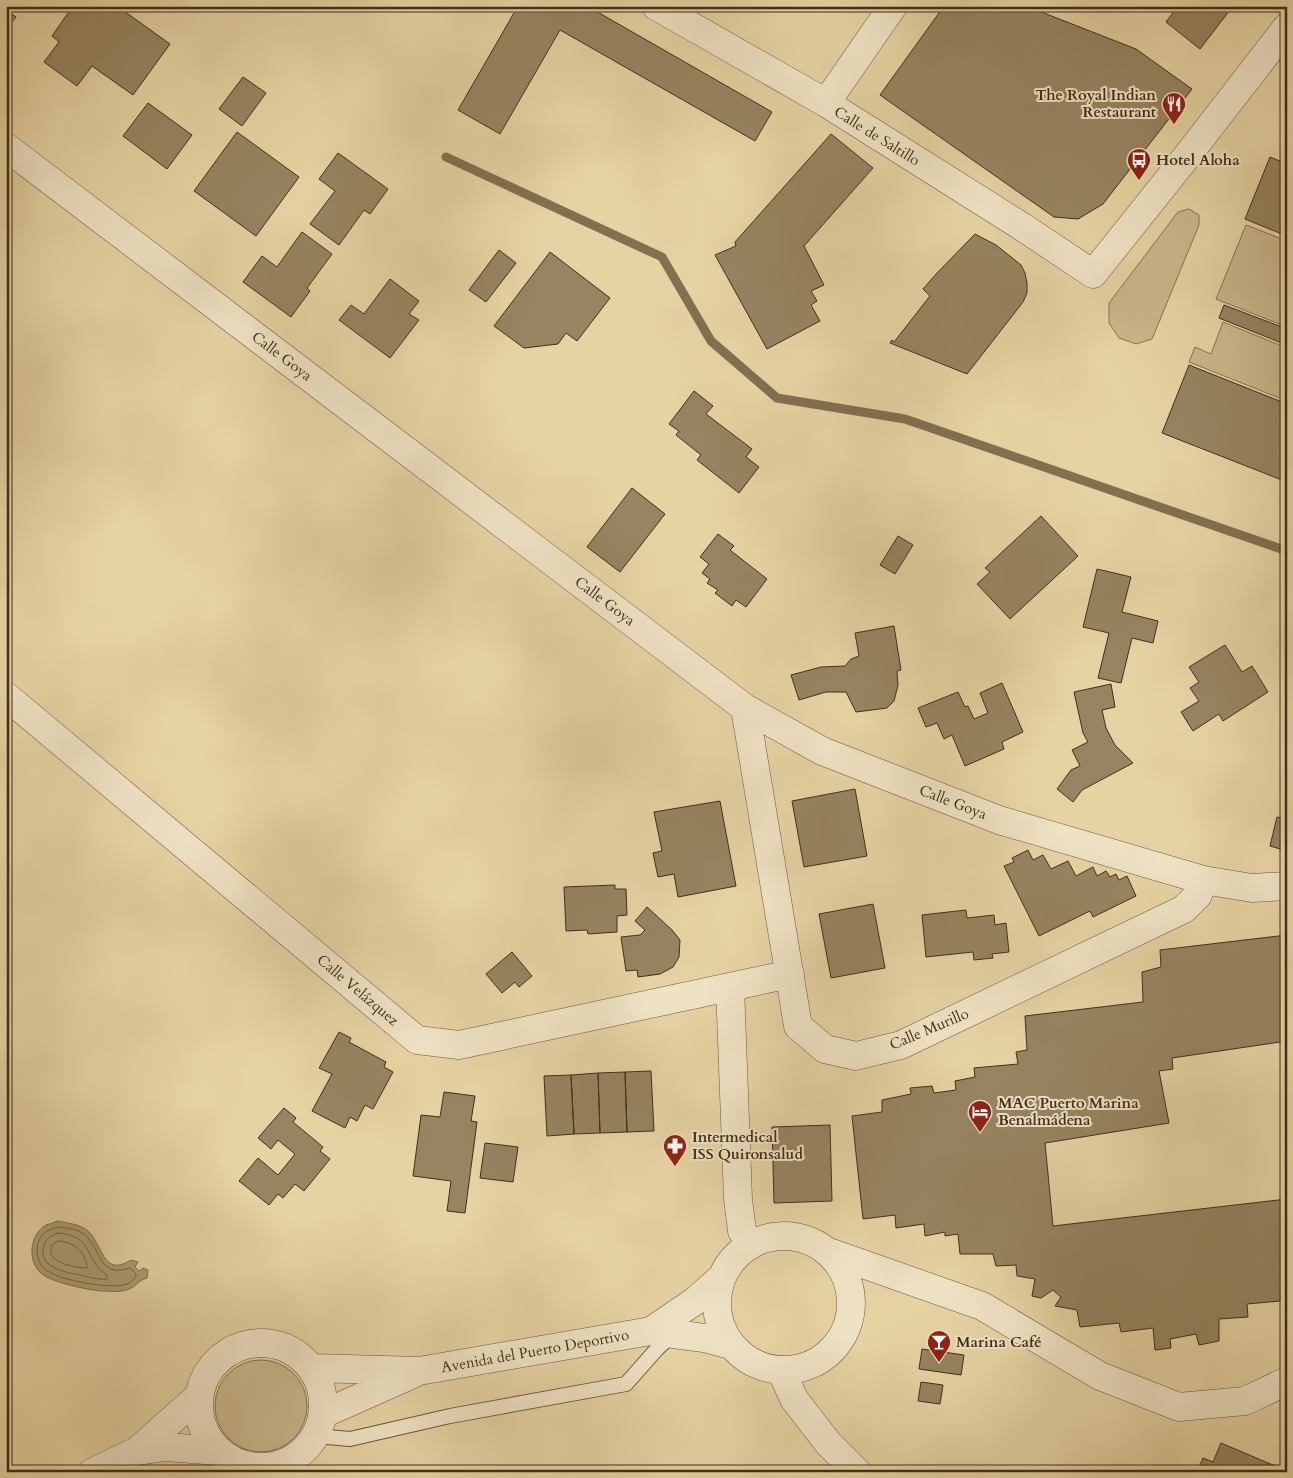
<svg xmlns="http://www.w3.org/2000/svg" width="1293" height="1478" font-family="Cardo,serif">
<rect width="100%" height="100%" fill="#e6d3a4"/>
<filter id="stains"><feTurbulence type="fractalNoise" baseFrequency=".004" numOctaves="4"/><feColorMatrix values="0 0 0 0 .2 0 0 0 0 .09 0 0 0 0 .02 0 0 0 .5 -.17"/></filter>
<radialGradient id="worn" r=".72"><stop offset=".6" stop-color="#630" stop-opacity="0"/><stop offset="1" stop-color="#630" stop-opacity=".3"/></radialGradient>
<path fill="#cab78c" stroke="#867352" d="M1189 209 1199 215V225L1152 339 1136 344 1119 338 1109 323V303L1178 212Z
M1246 225 1287 241V327L1216 299Z
M1223 322 1287 348V401L1189 362 1195 347 1211 354Z
M215 1406a46 46 0 1 1 92 0a46 46 0 1 1-92 0Z"/>
<path fill="#ae9b74" stroke="#82704f" d="M57 1221C67 1223 79 1224 87 1230 104 1245 102 1278 131 1260L138 1262 135 1267 139 1271 143 1268 148 1270 147 1278C137 1281 138 1285 131 1288 123 1293 110 1291 101 1291 87 1290 52 1282 42 1274 27 1262 29 1235 46 1225 49 1224 54 1223 57 1221Z"/>
<g fill="none" stroke-linecap="round" stroke-linejoin="round">
<path stroke="#786546" stroke-width="1" d="M58 1227C67 1228 78 1229 85 1235 103 1251 97 1278 130 1268L136 1274V1277C133 1280 130 1283 127 1284 111 1290 55 1280 44 1268 37 1261 36 1252 38 1243 41 1233 49 1229 58 1227Z
M58 1233C95 1236 83 1259 107 1275V1279C98 1280 89 1277 80 1275 65 1272 37 1268 44 1245 46 1238 52 1235 58 1233Z
M59 1241C74 1242 86 1252 87 1268 77 1268 48 1263 51 1249 52 1244 55 1242 59 1241Z"/>
<path stroke="#82704f" stroke-width="9" d="M446 157 662 257 711 341 777 398 905 419 1287 551"/>
</g>
<path fill="#978461" stroke="#412f18" d="M73 6H117L170 44 133 95 92 66 77 86 44 62 59 42 52 36Z
M518 6H587L772 112 755 141 560 30 500 134 458 110Z
M944 6H1026L1136 49 1192 89 1103 204 1078 219 1054 217 880 95Z
M1178 6H1233L1200 49 1166 22Z
M6 10 16 17 6 29Z
M243 77 266 93 242 126 219 109Z
M148 103 192 135 167 169 123 136Z
M237 132 299 177 256 236 194 191Z
M831 134 873 168 804 246 824 285 811 291 817 301 811 305 820 321 767 349 715 255 736 246 735 242Z
M338 153 388 189 370 214 364 210 339 245 310 224 335 191 319 179Z
M1270 157 1287 164V236L1245 219Z
M302 232 332 254 307 288 310 291 291 317 243 282 262 256 277 267Z
M975 234 996 245 1021 265 1025 273 1027 283V293L1023 302 967 374 890 343 892 340 894 342 930 296 923 289 937 273Z
M499 250 516 263 486 302 469 290Z
M550 252 610 298 577 341 566 333 558 344 524 348 494 326Z
M390 279 419 301 409 314 419 320 390 358 339 320 351 305 364 314Z
M1224 305 1287 329V345L1219 318Z
M1189 365 1287 404V482L1162 433Z
M694 391 713 406 706 414 752 449 746 457 759 467 739 493 697 460 701 455 676 435 679 431 669 424Z
M632 488 665 514 620 572 587 547Z
M1041 516 1078 556 1010 619 977 584 990 572 985 568Z
M718 534 734 546 730 550 767 579 746 607 736 600 732 606 715 593 718 590 707 583 710 579 702 573 709 564 700 557Z
M898 536 913 545 895 574 880 565Z
M1097 569 1131 577 1122 612 1158 621 1153 643 1132 638 1121 683 1098 678 1109 633 1083 627Z
M894 626 901 670 897 671 898 685 894 701 887 708 856 712 846 692H826L799 700 791 675 821 667 845 666 851 659 859 656 855 633Z
M1225 645 1242 672 1252 666 1268 692 1223 721 1219 714 1193 731 1181 712 1199 701 1190 688 1199 682 1189 667Z
M1002 683 1023 732 1002 742 1004 749 965 766 952 735 944 739 937 723 926 727 918 708 958 692 965 707 968 706 974 719 988 713 980 693Z
M1111 684 1115 707 1102 710 1106 728 1115 745 1133 763 1082 790 1073 802 1057 789 1071 770 1080 766 1072 750 1088 742 1083 733 1074 692Z
M855 789 867 856 804 867 792 801Z
M1287 800V851L1270 846 1277 817 1282 818Z
M720 801 736 886 678 897 674 874 658 877 653 853 662 851 654 812Z
M1028 850 1033 860 1043 855 1051 869 1068 861 1076 876 1093 867 1097 876 1106 871 1110 877 1116 874 1119 880 1127 876 1136 896 1093 917 1090 911 1039 936 1004 866 1014 862 1012 858Z
M615 885V889H626L627 915 617 916V932L588 934 587 930 566 931 564 887Z
M873 904 885 968 831 978 819 914Z
M647 907 672 930 680 940 679 957 673 967 660 974 638 977 637 970 626 971 621 937 640 935 645 930 635 921Z
M966 910 967 918 994 915 995 925 1006 923 1009 952 992 954 993 958 974 960 973 952 926 957 922 915Z
M1287 935V1041L1172 1058 1173 1069 1159 1071 1169 1123 1045 1143 1053 1226 1287 1199V1293H1282L1280 1301 1247 1304 1248 1317 1219 1319V1341L1199 1345 1196 1334 1170 1339 1171 1348 1155 1350 1153 1328 1121 1332 1119 1323 1080 1327 1077 1310 1055 1306 1061 1297 1053 1290 1041 1298 1032 1296 1035 1279 1017 1276 1016 1265 996 1266 993 1254H960L958 1234 945 1236V1232L925 1236 924 1224 896 1228 895 1215 863 1219 852 1116 882 1112V1100L911 1094 910 1088 932 1086 934 1093 956 1090 955 1081 975 1077 974 1068 1018 1064 1016 1052 1027 1050 1025 1016 1143 1002 1142 972 1161 967 1160 950Z
M512 952 532 976 519 987 515 982 502 993 486 974Z
M339 1032 351 1038 349 1042 386 1062 384 1067 393 1072 373 1109 365 1105 357 1121 350 1117 345 1128 312 1111 332 1074 319 1068Z
M651 1071 654 1131 627 1132 625 1072Z
M625 1072 627 1132 600 1133 598 1073Z
M598 1073 600 1133 574 1134 571 1075Z
M571 1075 574 1134 547 1136 544 1076Z
M444 1092 475 1096 471 1121 477 1122 465 1213 447 1211 451 1181 413 1176 421 1115 440 1117Z
M284 1108 296 1118 293 1122 323 1147 320 1151 330 1159 304 1191 295 1184 283 1198 278 1194 269 1205 239 1181 258 1158 278 1175 295 1154 278 1140 271 1149 258 1138Z
M830 1125 832 1201 774 1203 772 1127Z
M485 1143 518 1147 513 1182 480 1178Z
M922 1349 964 1355 961 1375 919 1369Z
M921 1382 943 1385 940 1404 918 1401Z
M1221 1443 1287 1471V1472H1197L1203 1458 1213 1462Z"/>
<g fill="none" stroke-linecap="round" stroke-linejoin="round">
<g stroke="#6a583b" stroke-width="16">
<path id="service" d="M316 1436 350 1439 450 1416 626 1384 656 1350 672 1335
M234 1472 256 1467"/>
</g>
<g stroke="#6a583b" stroke-width="29">
<path id="minor" d="M656 6 826 103 1021 226 1093 274 1184 160 1287 27
M826 103 893 6
M6 147 745 708 822 751 999 820 1203 880 1252 888 1287 886
M6 696 417 1040 459 1045 790 974
M745 708 798 1026 825 1049 856 1056 901 1045 1184 909 1198 895 1203 880
M730 987 738 1199 742 1231 751 1245
M717 1303a67 67 0 1 1 134 0a67 67 0 1 1-134 0Z
M826 1251 982 1306 1100 1376 1179 1407 1245 1401 1287 1381
M651 1331 695 1301 721 1278
M199 1405a62 62 0 1 1 124 0a62 62 0 1 1-124 0Z
M312 1368 419 1371 651 1331 704 1338 731 1345
M781 1370 794 1399 828 1443 857 1472
M323 1414 413 1374
M137 1451 166 1447 219 1451
M93 1472 137 1451 200 1395"/>
</g>
<use href="#service" stroke="#efe2c4" stroke-width="14"/>
<use href="#minor" stroke="#efe2c4" stroke-width="28"/>
</g>
<defs>
<g id="restaurant-pin" transform="scale(1.25)"><path d="M0 17L-7.5 6A9.5 9.5 0 1 1 7.5 6Z" fill="#8f2418" stroke="#efe2c4"/><path d="M-5-6h1v4h1v-4h1v4h1v-4h1v5L-1.5 .5V6h-2V.5L-5-1ZM5-6V6H3V1.5H1.5Q1.5-4 5-6Z" fill="#fff"/></g>
<g id="bus-pin" transform="scale(1.25)"><path d="M0 17L-7.5 6A9.5 9.5 0 1 1 7.5 6Z" fill="#8f2418" stroke="#efe2c4"/><path d="M-5-6H5V4H4V6H2V4H-2V6H-4V4H-5ZM-3.5-4V0h7V-4ZM-3.5 1.2v1.5H-2V1.2ZM2 1.2v1.5H3.5V1.2Z" fill="#fff"/></g>
<g id="hotel-pin" transform="scale(1.25)"><path d="M0 17L-7.5 6A9.5 9.5 0 1 1 7.5 6Z" fill="#8f2418" stroke="#efe2c4"/><path d="M-6-4.5h1.5V1H6V5H4.5V3h-9V5H-6ZM-4 0a1.8 1.8 0 1 1 3.6 0ZM.5 0V-2.5h3Q6-2.5 6 0Z" fill="#fff"/></g>
<g id="pharmacy-pin" transform="scale(1.25)"><path d="M0 17L-7.5 6A9.5 9.5 0 1 1 7.5 6Z" fill="#8f2418" stroke="#efe2c4"/><path d="M-2-6h4v4h4v4h-4v4h-4v-4h-4v-4h4Z" fill="#fff"/></g>
<g id="bar-pin" transform="scale(1.25)"><path d="M0 17L-7.5 6A9.5 9.5 0 1 1 7.5 6Z" fill="#8f2418" stroke="#efe2c4"/><path d="M-6-5H6L.8 .8V4.5H3.5V6h-7V4.5H-.8V.8Z" fill="#fff"/></g>
</defs>
<g fill-rule="evenodd">
<use href="#restaurant-pin" x="1174" y="104"/>
<use href="#bus-pin" x="1139" y="160"/>
<use href="#hotel-pin" x="980" y="1112"/>
<use href="#pharmacy-pin" x="675" y="1146"/>
<use href="#bar-pin" x="939" y="1342"/>
</g>
<g text-anchor="middle" dominant-baseline="central" stroke-width="4" stroke-linejoin="round" paint-order="stroke">
<g font-size="15" font-weight="bold" fill="#412f18" stroke="#efe2c4" text-anchor="start">
<text x="1156" y="95" text-anchor="end">The Royal Indian<tspan x="1156" dy="17">Restaurant</tspan></text>
<text x="1156" y="160">Hotel Aloha</text>
<text x="998" y="1103">MAC Puerto Marina<tspan x="998" dy="17">Benalmádena</tspan></text>
<text x="692" y="1137">Intermedical<tspan x="692" dy="17">ISS Quironsalud</tspan></text>
<text x="956" y="1342">Marina Café</text>
</g>
<g font-size="15" fill="#412f18" stroke="#efe2c4">
<text transform="translate(877 136) rotate(32)">Calle de Saltillo</text>
<text transform="translate(282 356) rotate(37)">Calle Goya</text>
<text transform="translate(605 601) rotate(37)">Calle Goya</text>
<text transform="translate(953 802) rotate(21)">Calle Goya</text>
<text transform="translate(358 990) rotate(40)">Calle Velázquez</text>
<text transform="translate(929 1029) rotate(-23)">Calle Murillo</text>
<text transform="translate(535 1351) rotate(-10)">Avenida del Puerto Deportivo</text>
</g>
</g>
<rect width="1293" height="1478" fill="none" stroke="#e6d3a4" stroke-width="25"/>
<rect x="8" y="8" width="1278" height="1463" fill="none" stroke="#412f18" stroke-width="2.5"/>
<rect x="12" y="12" width="1268" height="1453" fill="none" stroke="#412f18"/>
<rect width="100%" height="100%" filter="url(#stains)"/>
<rect width="100%" height="100%" fill="url(#worn)"/>
</svg>
